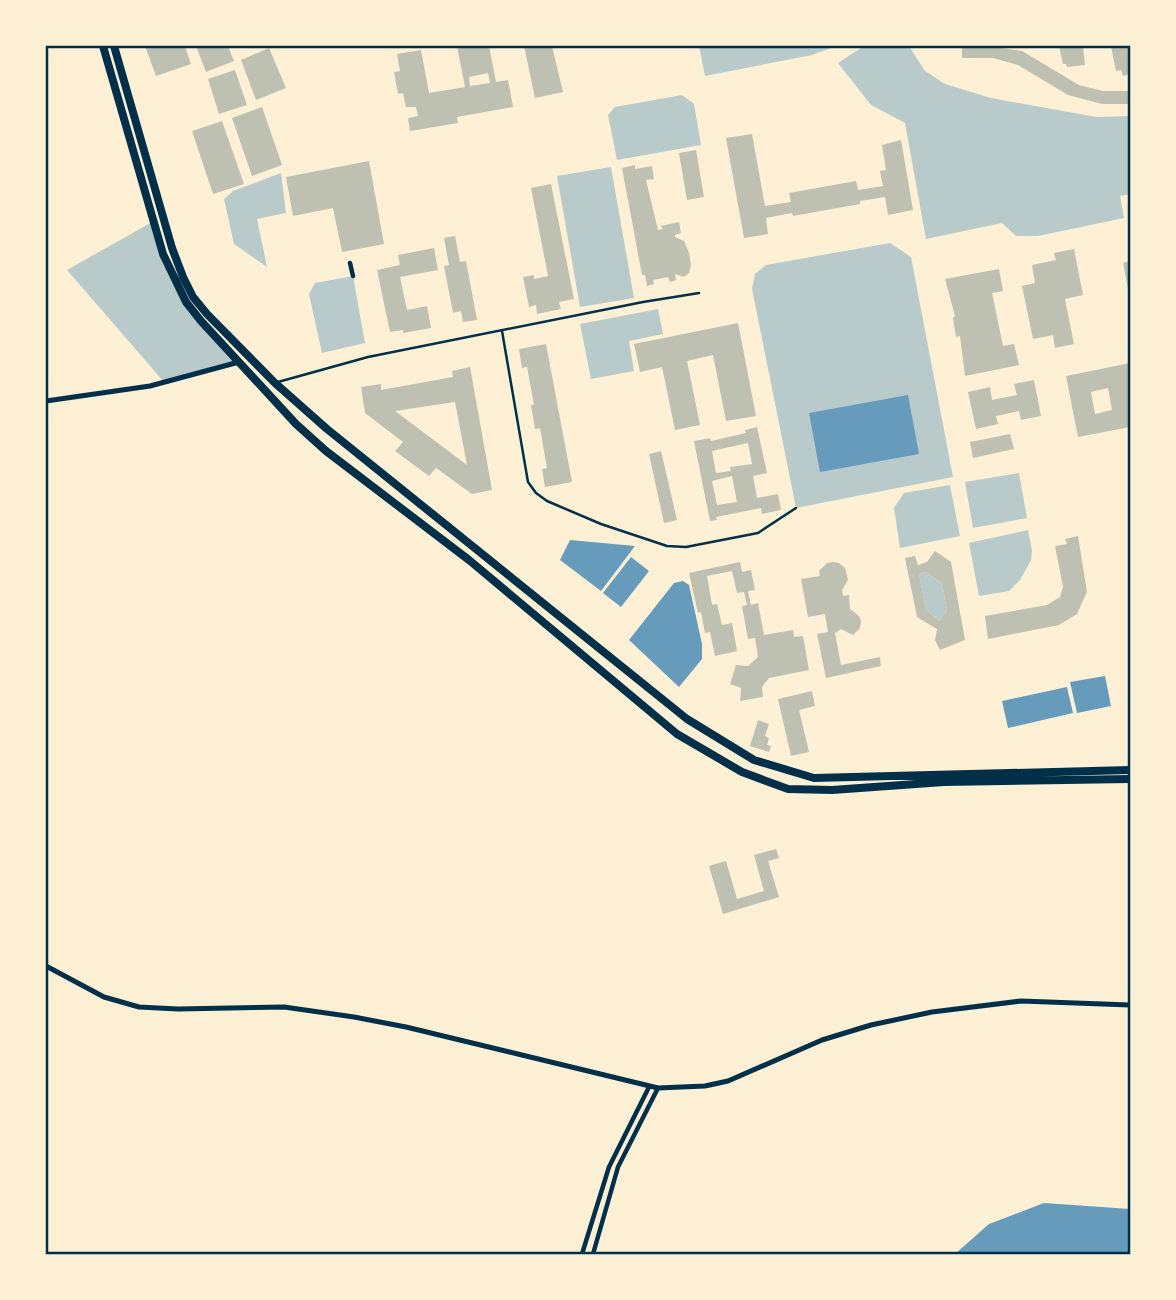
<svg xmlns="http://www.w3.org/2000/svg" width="1176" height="1300" font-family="'Asap Condensed',sans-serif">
<rect width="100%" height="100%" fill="#fdf0d5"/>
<path fill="#b9caca" d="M699 46H836L812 55 705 76Z
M864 46H909L925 71 945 84 991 98 1096 117 1130 116V194L1120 196 1124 218 1038 236H1016L1002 223 926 239 905 123 871 105 838 63Z
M682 95 694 104 701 145 617 160 608 115 615 107Z
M611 167 634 298 580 307 557 176Z
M281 173 286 213 257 219 267 267 234 244 224 199 233 191Z
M154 221 186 302 239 362 164 382 67 270Z
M890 243 911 257 953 477 796 508 752 289 755 274 766 265Z
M353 276 365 343 322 353 309 294 315 283Z
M658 309 663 334 629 341 634 371 591 379 580 324Z
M1019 473 1027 518 973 528 965 482Z
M950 485 960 536 900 548 894 508 904 493Z
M1028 530 1032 551 1031 560 1020 580 1009 591 979 596 969 543Z
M926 572 942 583 947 611 939 621 926 610 919 574Z"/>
<path fill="#669bbc" d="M908 395 919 454 820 472 809 413Z
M570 540 635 546 601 591 560 560Z
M631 557 649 571 621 607 603 593Z
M683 581 689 585 702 644V659L679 687 629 640 674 583Z
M1105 676 1111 706 1077 713 1070 682Z
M1067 687 1073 713 1008 728 1002 701Z
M1044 1203 1130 1209V1254H955L989 1224Z"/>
<path fill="#bec0b2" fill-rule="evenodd" d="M145 46H185L191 64 156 76Z
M196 46H228L234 61 206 72Z
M457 46H489L496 82 508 80 513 107 457 117 458 123 410 131 408 118 418 116 416 107H406L403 93 398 94 394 72 400 71 397 54 421 50 429 93 465 87ZM488 73 490 83 470 86 469 77Z
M524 46H552L563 92 535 98Z
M962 46H1002V48L1022 51 1079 85 1103 91H1130V104H1102L1068 95 1018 65 993 58H962Z
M1059 46H1083L1085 65 1067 67 1066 64H1063Z
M1111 46H1130V74L1123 76 1121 70 1116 71Z
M269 48 286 88 256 100 241 60Z
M235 70 247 105 219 114 208 79Z
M262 107 282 165 252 176 232 118Z
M222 121 244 184 213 194 192 131Z
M752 134 765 206 791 202 789 193 856 181 858 190 883 186 880 171 886 170 882 145 901 140 913 210 888 215 885 197 860 201V204L793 216 792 213 766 218 768 234 744 238 726 138Z
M696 150 704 197 687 200 679 153Z
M369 161 384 244 342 252 333 208 293 216 286 177Z
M635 165V169L652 166 654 179 646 180 658 230 663 229 661 226 679 222 681 233 675 235V237L684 241 689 253 691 265 689 273 684 277 675 274 676 280 670 282 668 277 653 280 654 284 647 286 645 275H642L622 168Z
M551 184 574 299 559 302 561 309 537 314 536 305 529 307 523 277 534 275V279L548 276 531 188Z
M455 236 460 262 466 261 477 320 463 322 461 311 453 313 444 266 449 265 444 238Z
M434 248 438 270 400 277 407 310 427 306 431 328 403 333V330L390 332 377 270 400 265 398 255Z
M1074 249 1083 295 1065 299 1074 344 1055 348 1053 335 1033 339 1022 286 1035 283 1032 265 1056 260 1054 253Z
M1130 261V294H1129L1123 263Z
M999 269 1003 291 992 293 1003 346 1014 344 1019 365 965 376 960 336 956 337 953 318 955 316 945 279Z
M738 323 756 416 726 421 713 355 687 361 700 425 675 430 662 367 640 372 634 344Z
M546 344 572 482 545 487 542 469 547 468 540 428 535 429 531 405H534L527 367 522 368 519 349Z
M1130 363V427L1078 437 1066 376ZM1108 388 1112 410 1095 414 1091 392Z
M470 367 492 490 472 494 436 468 429 476 395 451 403 442 365 413 361 387 381 384V390L453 377 452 371ZM455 402 467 465 395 411Z
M1034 380 1041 416 1021 420 1019 411 996 416 998 424 976 429 968 392 990 387 992 400 1017 395 1014 384Z
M757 427 767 473 753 476 757 498 778 494 781 510 762 514 761 508 716 517 717 520 710 521 694 441 710 438 711 441 746 433 745 430ZM748 443 752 464 730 467 731 471 716 473 712 451ZM732 476 737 502 717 505 712 481Z
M1010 434 1014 449 973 458 970 442Z
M661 451 677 520 664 523 649 454Z
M1078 536 1087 592 1077 614 1059 625 988 639 985 616 1047 605 1060 597 1063 587 1055 546 1067 544 1065 539Z
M935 551 951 562 965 640 940 650 935 640 937 629 917 617 905 558 915 556 918 565 927 562ZM926 572 942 583 947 611 939 621 926 610 919 574Z
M740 562 742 572 751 570 755 590 748 591 751 605 758 603 764 635 793 630 794 637 803 636 809 670 769 678 762 687 763 697 740 701 741 688 730 684 736 665 748 666 758 657 755 638 748 639 742 606 747 605 744 592 737 593 732 571 707 576 712 605 717 604 722 625 732 623 737 651 715 656 710 632 705 633 701 612 698 613 689 573Z
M833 562 839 563 845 568 848 580 842 590 843 596 849 595 850 609 859 616 861 621 860 628 853 635 841 629 835 633 841 665 880 657 881 666 826 678 817 634 828 632 825 614 808 617 801 579 820 576 819 571 827 563Z
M812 691 815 706 799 710 809 752 791 756 778 699Z
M758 720 769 724 765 736 769 738 767 745 771 746 769 752 750 746Z
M776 849 779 858 768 861 779 897 723 914 709 866 726 861 737 899 764 891 754 855Z"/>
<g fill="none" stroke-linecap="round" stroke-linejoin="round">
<path stroke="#003049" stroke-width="2.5" d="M502 331 528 482 536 493 547 501 601 524 667 546 686 547 758 533 796 508
M278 382 368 357 643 302 699 293"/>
<path stroke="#003049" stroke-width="4.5" d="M350 263 353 276
M582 1254 609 1167 649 1087
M593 1254 618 1167 658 1088"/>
<path stroke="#003049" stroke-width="5" d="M46 401 150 386 239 362
M46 966 104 997 139 1007 178 1009 284 1007 354 1017 406 1027 658 1088 705 1086 728 1081 822 1040 871 1025 932 1012 1021 1001 1130 1005"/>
<path stroke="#003049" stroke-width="8" d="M103 46 163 254 186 302 201 321 296 424 326 451 469 560 677 734 742 772 788 789 832 790 944 782 1130 779
M114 46 172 248 183 277 193 297 207 314 275 383 327 429 687 719 754 760 814 778 1130 770"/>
</g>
<rect width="1176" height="1300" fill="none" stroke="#fdf0d5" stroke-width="94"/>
<rect x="47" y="47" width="1082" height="1206" fill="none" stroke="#003049" stroke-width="2.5"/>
</svg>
